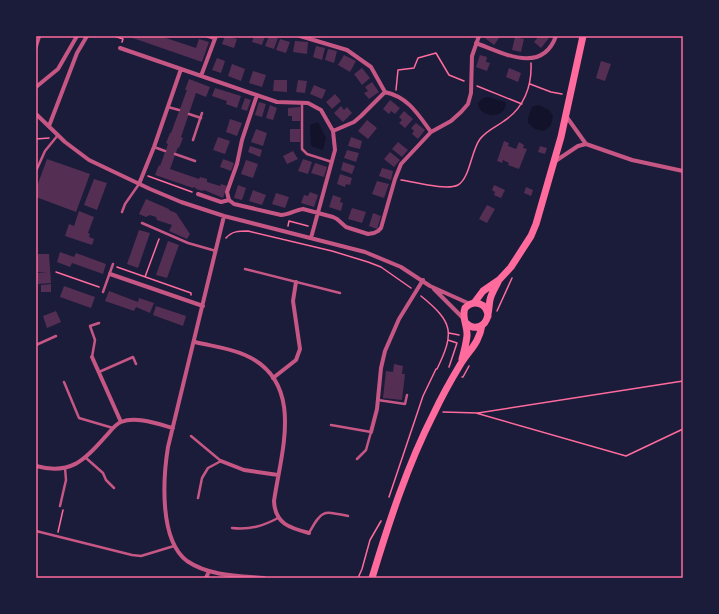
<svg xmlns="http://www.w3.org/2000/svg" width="719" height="614" font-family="Spectral,serif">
<rect width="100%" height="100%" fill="#1b1b3a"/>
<path fill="#12122b" d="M488 97 505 102 506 104C504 120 479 118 478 103L483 98Z
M539 105 549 110 553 116 551 125 544 131 535 129 528 123V118L532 107Z
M318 122 326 138 323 150 311 146 310 125Z"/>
<path fill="#542f53" d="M127 36H160L196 48 199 39 209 42 202 62Z
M225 36 237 39 234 48 222 44Z
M254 36H265L262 45 252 42Z
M269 36 278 38 274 49 265 46Z
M486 36H495L499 38 494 45 485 38Z
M539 36H546L549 38 541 48 534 42Z
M515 37 524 39 521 52 512 50Z
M280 39 290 42 286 53 276 50Z
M295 41 308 42 307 54 293 52Z
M316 46 325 48 322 60 313 57Z
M328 49 337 51 334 63 325 60Z
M344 55 356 61 350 72 338 65Z
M480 55 487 57 486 62 490 63 487 71 476 67Z
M217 58 225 61 221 73 212 70Z
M601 61 611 64 605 81 596 78Z
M232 64 245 69 241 81 228 76Z
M362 68 370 78 362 85 354 74Z
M509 68 521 73 518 82 506 77Z
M253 71 266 75 262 87 249 83Z
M189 79 210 87 206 97 196 93 181 137 183 138 179 148 178 147 170 169 199 179 200 177 207 179V182L220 186 221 184 227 186 223 198 204 190 203 191 196 189V188L193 187V188L155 175 159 165 160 166 168 144 166 143 170 133H171L187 90H185Z
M274 80H287V92L273 91Z
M298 80 307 81 305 93 296 92Z
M372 82 379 92 369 99 364 93 368 91 365 87Z
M314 85 326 90 322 99 310 94Z
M215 88 241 96 237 108 226 104 227 101 212 96Z
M335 94 341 101 332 109 326 102Z
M245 98 251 100 247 111 241 109Z
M390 100 400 108 395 114 391 111 389 114 383 109Z
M259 102 266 104 262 117 255 115Z
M270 105 277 108 273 120 266 118Z
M341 106 344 110 347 107 352 113 343 122 334 113Z
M300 107V121H292V116H288V108Z
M404 111 413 119 405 128 399 123 402 120 399 117Z
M230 119 242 123 237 136 226 132Z
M367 120 377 128 368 139 358 131Z
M416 123 425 130 418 139 412 134 414 131 411 128Z
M256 129 267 133 263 146 251 142Z
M290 129H300V142H290Z
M218 137 230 141 225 154 213 150Z
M351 137 362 141 360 149 348 146Z
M504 141 509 143 508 146 516 149 519 142 524 145 523 148 527 149 519 169 508 165 509 163 503 160 502 163 497 161Z
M398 142 408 150 402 157 392 149Z
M250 146 262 150 260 157 248 152Z
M540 146 547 148 545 154 538 152Z
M347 150 359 153 356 162 344 158Z
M293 151 298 159 287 164 283 156Z
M390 152 400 160 394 167 384 159Z
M47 159 90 174 76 212 36 197V189Z
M223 159 234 163 231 171 220 167Z
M303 159 312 162 308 174 298 171Z
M246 160 258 164 253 178 241 174Z
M343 162 355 166 352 174 341 170Z
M315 163 327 167 324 177 311 173Z
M382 168 393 171 391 180 379 176Z
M340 174 352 178 350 185 346 184 345 187 337 184Z
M94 179 107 183 97 210 84 205Z
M377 181 389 184 384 198 372 194Z
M238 185 246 188 242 200 234 198Z
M494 185 505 190 501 198 494 195 495 192 492 190Z
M526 187 533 190 531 196 524 193Z
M253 190 266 195 262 205 249 201Z
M310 192 318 195 314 207 301 203 304 195 308 196Z
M276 193 289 197 285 208 272 204Z
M333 195 341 198 340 202 343 203 341 211 329 207Z
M146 199 169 209V210L176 213 190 234 187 239 169 231 172 225 157 220 156 217 150 215 146 217 139 214Z
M487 205 495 209 487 223 479 219Z
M352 208 366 212 362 223 348 219Z
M79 211 94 217 88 233 90 234 89 237 94 239 92 245 65 236 69 224 74 226Z
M373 213 381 216 377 229 369 226Z
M139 230 150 233 138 268 127 264Z
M168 241 179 245 167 278 156 275Z
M60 252 74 257 76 253 106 264 103 274 72 263 70 267 57 262Z
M38 254H49L51 283 38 284 37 273 47 272H36V257H38Z
M51 284V292H41V285Z
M64 286 95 297 91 308 60 297Z
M109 291 138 302 139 298 154 303 150 313 136 307 134 311 105 301Z
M156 306 186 316 183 326 153 315Z
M56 311 61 322 47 328 43 316Z
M394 364 403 366 402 374H405L402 400 383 398 386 371 393 372Z"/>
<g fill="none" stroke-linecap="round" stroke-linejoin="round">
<path stroke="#ff6b9d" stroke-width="1.5" d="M114 36 123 39 122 42
M530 84 551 92 562 94
M477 86 522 104
M396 90 398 70 414 68 418 58 436 53 449 75 464 81
M36 139 49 138
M148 176 192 192
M401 180C415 182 446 191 458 185 470 178 471 151 480 139 487 130 496 127 504 121 524 108 532 86 531 63
M288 226 289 221 308 226
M226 238C232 231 239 231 248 231L332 251 368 262 381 267 411 288
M117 267 191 293V295
M56 272 99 287
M145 277 159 239
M421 296C453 322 455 332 437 369
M497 311 512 278
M449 333 459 335
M448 340 457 343 449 367
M462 377H463L469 366
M443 412 478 413 683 381
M476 413 626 456 683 429
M389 497 423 396 436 369
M58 532 63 510
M358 578 362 569 370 540 381 521"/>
<path stroke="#c65784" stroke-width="2.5" d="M206 36 215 39
M36 49 40 36
M302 102V149L307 154 332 162
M168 107 179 110
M189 114 201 118
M193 140 202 113
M154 147 165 151
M175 154 195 161
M36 171 45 151 58 135
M122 212 125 204 139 184
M142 223 188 243 216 251
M245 269 340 293
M103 292 113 264
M36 345 56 336
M92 357 95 340 90 326 99 323
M99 372 133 357 136 364
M64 382 79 418 113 428
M378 400 405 404 407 395
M331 425 371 432 366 450 357 459
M191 436 221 461 208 468 202 478 198 498
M86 458 103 473 106 480 114 488
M60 506 66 480 65 468
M232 528C250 530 263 526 278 518
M36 531 132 555 141 556 174 546
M309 533C322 509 323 511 348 516"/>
<path stroke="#c65784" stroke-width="4" d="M300 36 347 50 371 67 385 92C408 97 418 114 431 132
M476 43C503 53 542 75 556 36
M120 48 181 69
M201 76 216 36
M36 87 58 69 77 36
M257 95 242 140 237 164 227 192 229 200 234 204 281 215C289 215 295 210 303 209L333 217 337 219 346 227 368 234 374 233 378 231 381 228 395 179 401 164 431 132 451 121 461 112 468 104 471 93 472 56 479 36
M36 114 65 142 89 160 150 189 181 202 224 216 365 252 401 267 430 286 470 304
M566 116 586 144
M49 126 77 53 87 36
M333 131 354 122 361 116 385 92
M554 162 578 146 586 144 632 160 683 171
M139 184 154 147 181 69 277 102 308 103 321 110 333 131 335 150 311 238
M198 194 221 202 229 200
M224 216 168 447C163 478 159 540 187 561 209 576 238 576 264 578
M110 274 203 306
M434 289 463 318
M195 342C211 346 230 348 245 355 306 382 281 452 274 501 275 524 290 528 309 533
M92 357 121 422
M273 378 296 360 300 349 293 301 296 282
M371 432 377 409 381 368 385 351 399 319 423 280
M221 461 244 470 278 475
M36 466C70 475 84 461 105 437 110 432 114 425 121 422 136 416 158 424 173 428
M206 578 209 571"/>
<path stroke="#ff6b9d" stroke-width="7" d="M474 303 483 291 499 280 511 267 531 236 536 224 561 137 583 36
M466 323C469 326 473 328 477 327 490 325 488 309 490 300 491 294 495 288 498 282
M462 359C464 352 466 344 467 336 468 326 461 317 465 308 474 299 487 303 488 316
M372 578C389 522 407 466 434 413 442 396 451 380 460 365 469 350 479 344 482 325"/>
</g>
<rect width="719" height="614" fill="none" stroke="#1b1b3a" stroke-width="74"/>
<rect x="37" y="37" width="645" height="540" fill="none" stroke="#ff6b9d" stroke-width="1.5"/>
</svg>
